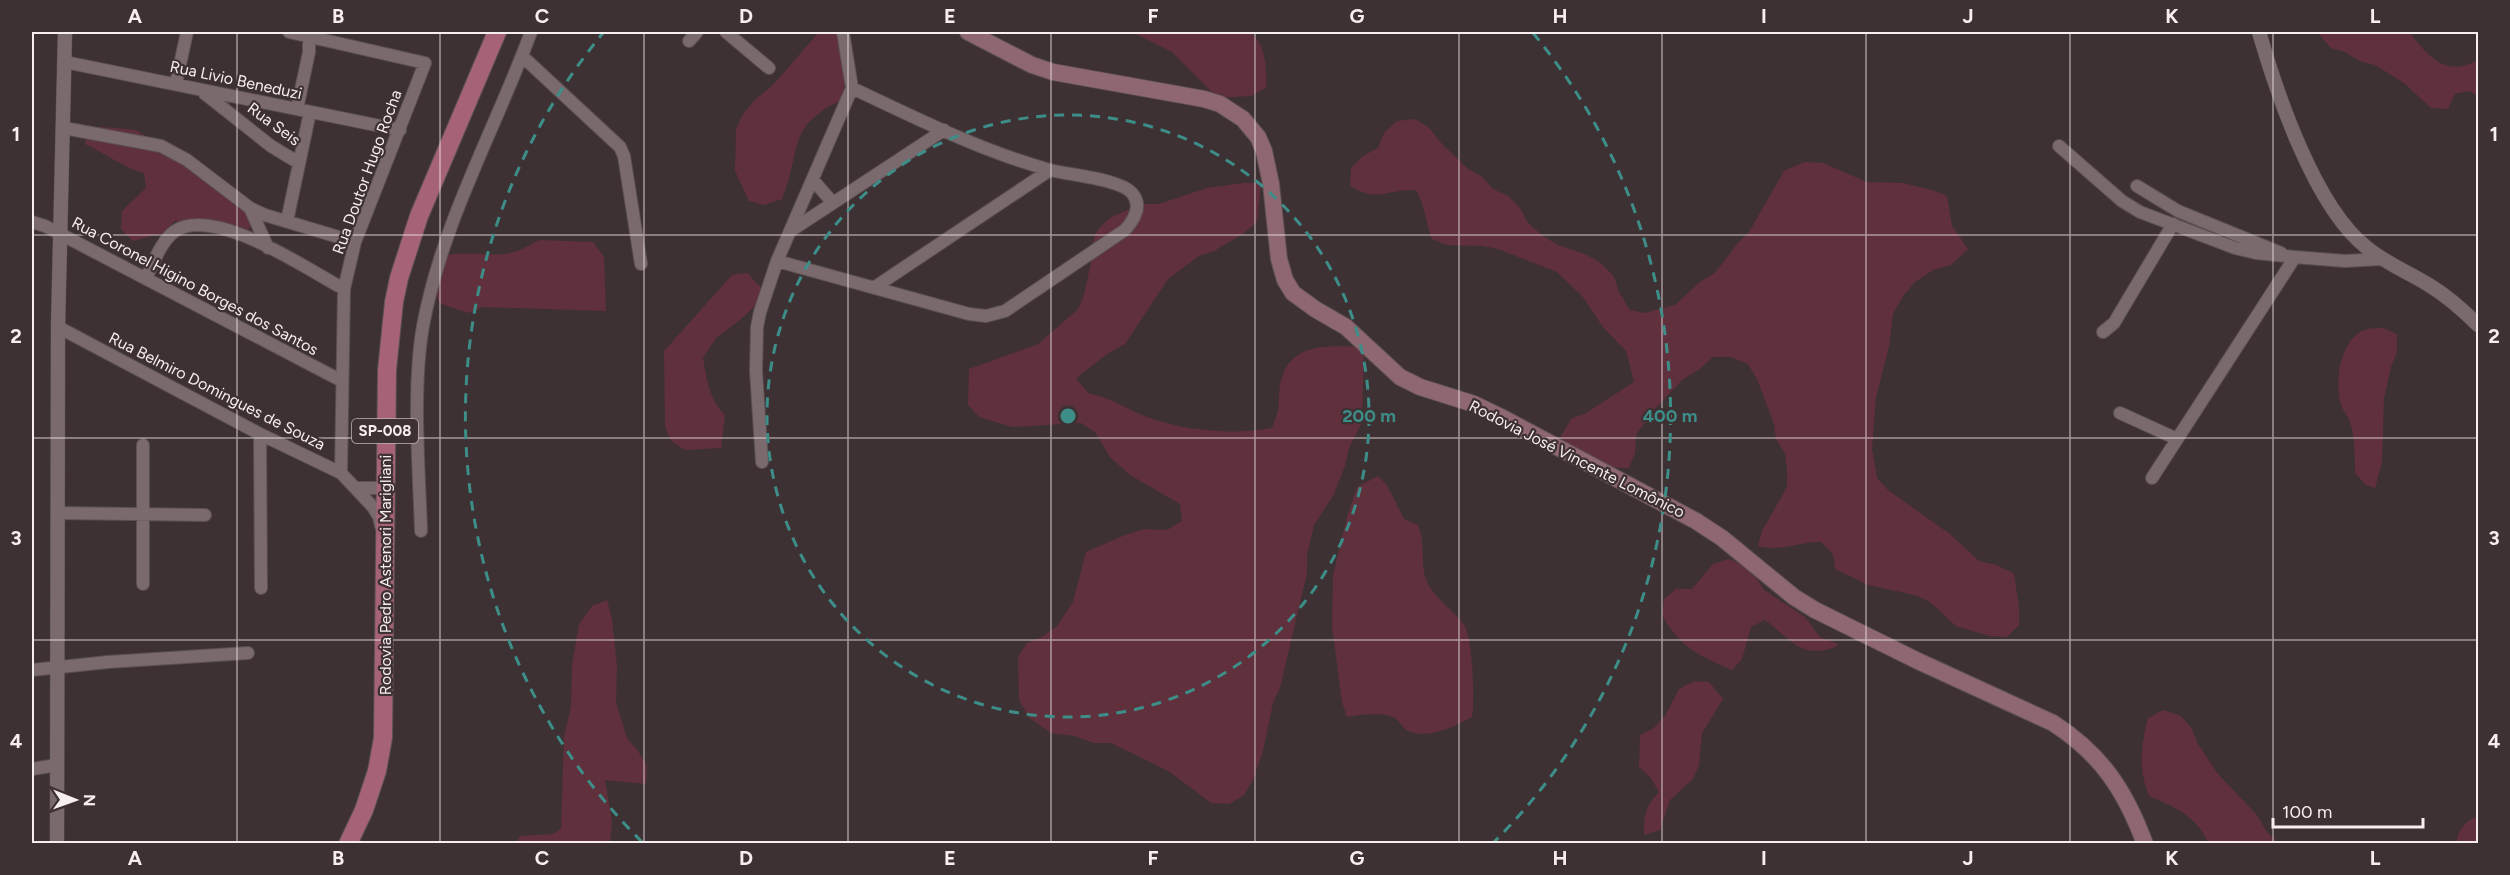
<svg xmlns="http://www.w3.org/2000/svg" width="2510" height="875" font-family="Figtree,sans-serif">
<rect width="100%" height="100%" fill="#3e3134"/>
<path fill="#60303d" d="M819 32H844C848 57 848 77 840 101 785 127 802 152 782 199L764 205 749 201 735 171 736 129 743 114 755 100 773 85Z
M1132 32H1250C1266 45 1267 68 1266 88L1251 96 1218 98 1172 52Z
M2317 32H2409C2429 57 2445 78 2478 60V97L2470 91 2455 94 2448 109 2431 108 2404 83 2375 65 2360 61 2345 52 2331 48Z
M1415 119 1429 128 1441 143 1467 168 1482 177 1493 189 1508 196 1520 208 1528 223 1543 236 1558 245 1587 255 1602 264 1614 277 1619 292 1630 310 1645 313 1675 305 1700 282 1715 273 1737 244 1749 232 1784 171 1805 162 1823 163 1867 182 1903 183 1932 190 1947 196 1952 226 1968 249 1951 265 1933 270 1915 282 1903 296 1893 314 1889 347 1876 397 1872 448 1877 478 1888 490 1950 534 1979 561 1997 565 2014 574 2019 607V625L2007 637 1989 636 1956 626 1930 602 1915 595 1868 585 1835 569 1833 554 1821 542C1798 542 1782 552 1758 546L1762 531 1787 487V469L1785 454 1776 439 1774 424 1757 379 1748 364 1731 357H1713L1701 368 1682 380 1652 412 1636 435 1635 453 1629 468 1590 467 1558 451 1561 436 1571 419 1586 413 1634 382 1626 351 1603 327 1583 297 1557 272 1498 249 1483 246 1447 245 1432 239C1426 222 1425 206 1416 190 1387 189 1378 203 1350 186L1351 168 1363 156 1378 148 1384 133 1397 121Z
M103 127 136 130 230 190 258 221 237 238 193 222 175 221 163 233 133 241 121 229 122 211 146 188 144 173C122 167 105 153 85 144L88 129Z
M1243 183H1261L1257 222 1244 233 1214 251 1199 256 1168 279 1125 344 1110 352 1076 378 1088 393C1112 398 1130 411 1152 419 1189 431 1233 435 1272 428 1274 422 1277 416 1278 410 1280 399 1278 388 1282 377 1293 341 1334 346 1364 347L1362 422 1349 448 1345 466 1333 496 1314 525 1307 555V573L1280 688 1273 703 1263 751 1253 780 1244 795 1229 804 1211 803 1170 772 1111 743H1093L1075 736 1051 733 1028 717 1019 699 1018 657 1027 643 1042 637 1057 626 1073 602 1086 552 1125 535 1144 529 1167 530 1182 521 1180 504 1130 475 1110 457 1095 432 1081 423 1012 427 979 417 968 405 969 369 1038 344 1078 309 1084 295 1091 262 1092 244 1098 229 1110 218 1141 204H1159L1207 188Z
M539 240 593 242 604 257 606 311 483 307 468 313 439 303 431 273 434 258C457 250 480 256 504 254 517 253 528 246 539 240Z
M747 273 767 294 740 320 716 338 703 358C707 381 709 398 725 415L721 448 685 450 671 441 665 426 664 351 732 275Z
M2383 328 2397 334V352L2391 367 2384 399 2382 462 2375 488 2366 485 2355 473C2355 457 2355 437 2350 422 2348 416 2343 411 2341 405 2335 382 2339 346 2360 332 2365 328 2376 328 2383 328Z
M1378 476 1387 485 1404 519 1418 525C1426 545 1420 562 1426 579 1433 598 1453 609 1464 625 1473 638 1475 701 1472 717 1455 726 1428 740 1408 731 1403 729 1400 721 1395 718 1381 711 1361 715 1347 717L1342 702 1332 627 1333 576 1347 517 1357 487Z
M1729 559 1743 565 1754 575 1764 590 1805 617 1820 637 1838 644 1836 647C1800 660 1791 639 1765 620L1751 627 1742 659 1732 670C1699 655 1680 648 1662 615L1664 599 1676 589H1692L1713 564Z
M607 600 612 619 617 666 616 702 627 738 638 751 647 766 646 784 605 780 612 822 610 843H516L520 836 553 834 561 829 564 737 571 707 572 665 579 624 592 606Z
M1694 681 1709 682 1723 699 1702 733 1699 765 1693 779 1670 800 1660 830 1644 835C1644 815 1645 807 1659 792L1651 778 1639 767 1640 735 1654 728 1665 716 1679 689Z
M2163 710 2181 716 2192 729 2198 744 2218 774 2256 814 2267 832 2278 843H2208C2198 817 2173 806 2149 796 2138 768 2141 746 2148 718Z
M2478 816V843H2456C2459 829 2465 821 2478 816Z"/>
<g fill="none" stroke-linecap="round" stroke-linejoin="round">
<g stroke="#5c5052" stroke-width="14">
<path id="minor" d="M289 32 425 63 355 242 344 289 341 473
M726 32 769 68
M689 41 697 32
M522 56 620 147 624 156 641 264
M65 62 400 130
M176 83 187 32
M204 93 271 146 299 163
M297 109 309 52V32
M64 128 161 146 187 160 250 208 265 215 355 242
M2059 146 2122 201 2140 212 2235 248 2256 253 2295 257 2345 261 2382 259
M813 180 833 203
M2137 186 2178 211 2281 253
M250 208 268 248
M287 221 310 112
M32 222 45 226 342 381
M792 230 944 130
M777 261 969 314 986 316 1005 311 1125 230C1134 220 1143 206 1132 193 1120 179 1069 175 1050 170 981 151 916 118 852 88L843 32
M146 278C153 264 161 241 175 231 215 205 308 270 344 289
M875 287 1050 170
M58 327 260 434 341 473 373 507 379 517 381 526
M2103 332 2114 323 2173 224
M2120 413 2177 439
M260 434 261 588
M143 445V584
M762 462 756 371 757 327 760 312 777 261 852 88
M2152 478 2295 257
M357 488H384
M58 513 205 515
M421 531C419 467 412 389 423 326 442 222 495 130 531 32
M32 670 108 662 248 653
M32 769 57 765"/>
</g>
<g stroke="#5c5052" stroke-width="15">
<path id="tertiary" d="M2259 32C2277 94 2315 207 2366 247 2385 263 2408 272 2429 285 2447 296 2463 310 2478 325
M57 844 58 327 65 32"/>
</g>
<g stroke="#5c5052" stroke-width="18">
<path id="secondary" d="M968 32 1032 65 1053 72 1204 99 1220 104 1243 119 1258 137 1264 151 1271 184 1279 259 1285 280 1293 293 1315 309 1346 327 1400 377 1420 387 1474 404 1501 417 1696 521 1722 538 1794 597 1815 610 1918 661 2053 723C2101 754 2125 790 2145 844"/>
</g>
<g stroke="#5c5052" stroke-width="20">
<path id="primary" d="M348 844 364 810 377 771 383 738 387 370 394 302 399 278 419 216 497 32"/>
</g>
<use href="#minor" stroke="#7a6a6d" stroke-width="12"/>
<use href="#tertiary" stroke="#7a6a6d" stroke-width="14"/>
<use href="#secondary" stroke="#8f6771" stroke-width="16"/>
<use href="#primary" stroke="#a56375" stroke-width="18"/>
</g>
<path fill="none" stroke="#f7eef0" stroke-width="1.5" stroke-opacity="0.55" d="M237 32V844M440 32V844M644 32V844M848 32V844M1051 32V844M1255 32V844M1459 32V844M1662 32V844M1866 32V844M2070 32V844M2273 32V844M32 235H2478M32 438H2478M32 640H2478"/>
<g fill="none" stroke="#3d8e88" stroke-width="3" stroke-dasharray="10 8">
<circle cx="1068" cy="416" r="301"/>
<path d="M642 842A602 602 0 0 1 603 33M1533 33A602 602 0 0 1 1494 842"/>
</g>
<g text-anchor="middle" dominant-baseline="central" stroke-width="4.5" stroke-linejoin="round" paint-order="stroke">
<rect fill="#3e3134" stroke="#c0b5b8" stroke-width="1.5" x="352" y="419" width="66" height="24" rx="4.5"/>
<g font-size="15" font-weight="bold" fill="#f7eef0">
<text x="385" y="431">SP-008</text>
</g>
<g font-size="16" fill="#f7eef0" stroke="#3e3134">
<text transform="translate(236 80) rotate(12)">Rua Livio Beneduzi</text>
<text transform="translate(274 124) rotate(36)">Rua Seis</text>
<text transform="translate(367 172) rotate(-70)">Rua Doutor Hugo Rocha</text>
<text transform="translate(195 286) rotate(28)">Rua Coronel Higino Borges dos Santos</text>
<text transform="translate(217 391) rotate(27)">Rua Belmiro Domingues de Souza</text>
<text transform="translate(1577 459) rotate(27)">Rodovia José Vincente Lomônico</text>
<text transform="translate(385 575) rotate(-90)">Rodovia Pedro Astenori Marigliani</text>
</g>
</g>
<circle cx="1068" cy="416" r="9" fill="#3d8e88" stroke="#3e3134" stroke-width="3"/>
<g font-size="18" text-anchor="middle" font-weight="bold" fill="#3d8e88" stroke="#3e3134" stroke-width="4.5" stroke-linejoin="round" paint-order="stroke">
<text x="1369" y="422">200 m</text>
<text x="1670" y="422">400 m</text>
</g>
<rect width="2510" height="875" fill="none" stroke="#3e3134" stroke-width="66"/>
<g transform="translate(75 800) rotate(91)" stroke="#3e3134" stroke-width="4.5" paint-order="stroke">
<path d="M0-4.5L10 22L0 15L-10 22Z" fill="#f7eef0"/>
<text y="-9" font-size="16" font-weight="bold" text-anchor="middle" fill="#f7eef0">N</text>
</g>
<path d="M2273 818v9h150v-9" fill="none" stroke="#f7eef0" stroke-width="3"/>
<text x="2282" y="818" font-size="18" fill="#f7eef0" stroke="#3e3134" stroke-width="4.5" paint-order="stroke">100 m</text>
<rect x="33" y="33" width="2444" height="809" fill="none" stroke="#f7eef0" stroke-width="2"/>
<g font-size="20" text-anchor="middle" font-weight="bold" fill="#f7eef0">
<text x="135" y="23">A</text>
<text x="338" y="23">B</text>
<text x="542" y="23">C</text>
<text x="746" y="23">D</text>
<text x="950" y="23">E</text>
<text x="1153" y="23">F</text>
<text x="1357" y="23">G</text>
<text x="1560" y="23">H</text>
<text x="1764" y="23">I</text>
<text x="1968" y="23">J</text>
<text x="2172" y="23">K</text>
<text x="2375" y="23">L</text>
<text x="16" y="141">1</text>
<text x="2494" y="141">1</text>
<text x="16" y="343">2</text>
<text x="2494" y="343">2</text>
<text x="16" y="545">3</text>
<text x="2494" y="545">3</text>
<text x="16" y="748">4</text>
<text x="2494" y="748">4</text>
<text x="135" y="865">A</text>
<text x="338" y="865">B</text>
<text x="542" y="865">C</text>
<text x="746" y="865">D</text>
<text x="950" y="865">E</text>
<text x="1153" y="865">F</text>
<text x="1357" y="865">G</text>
<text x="1560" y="865">H</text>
<text x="1764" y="865">I</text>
<text x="1968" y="865">J</text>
<text x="2172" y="865">K</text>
<text x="2375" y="865">L</text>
</g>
</svg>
